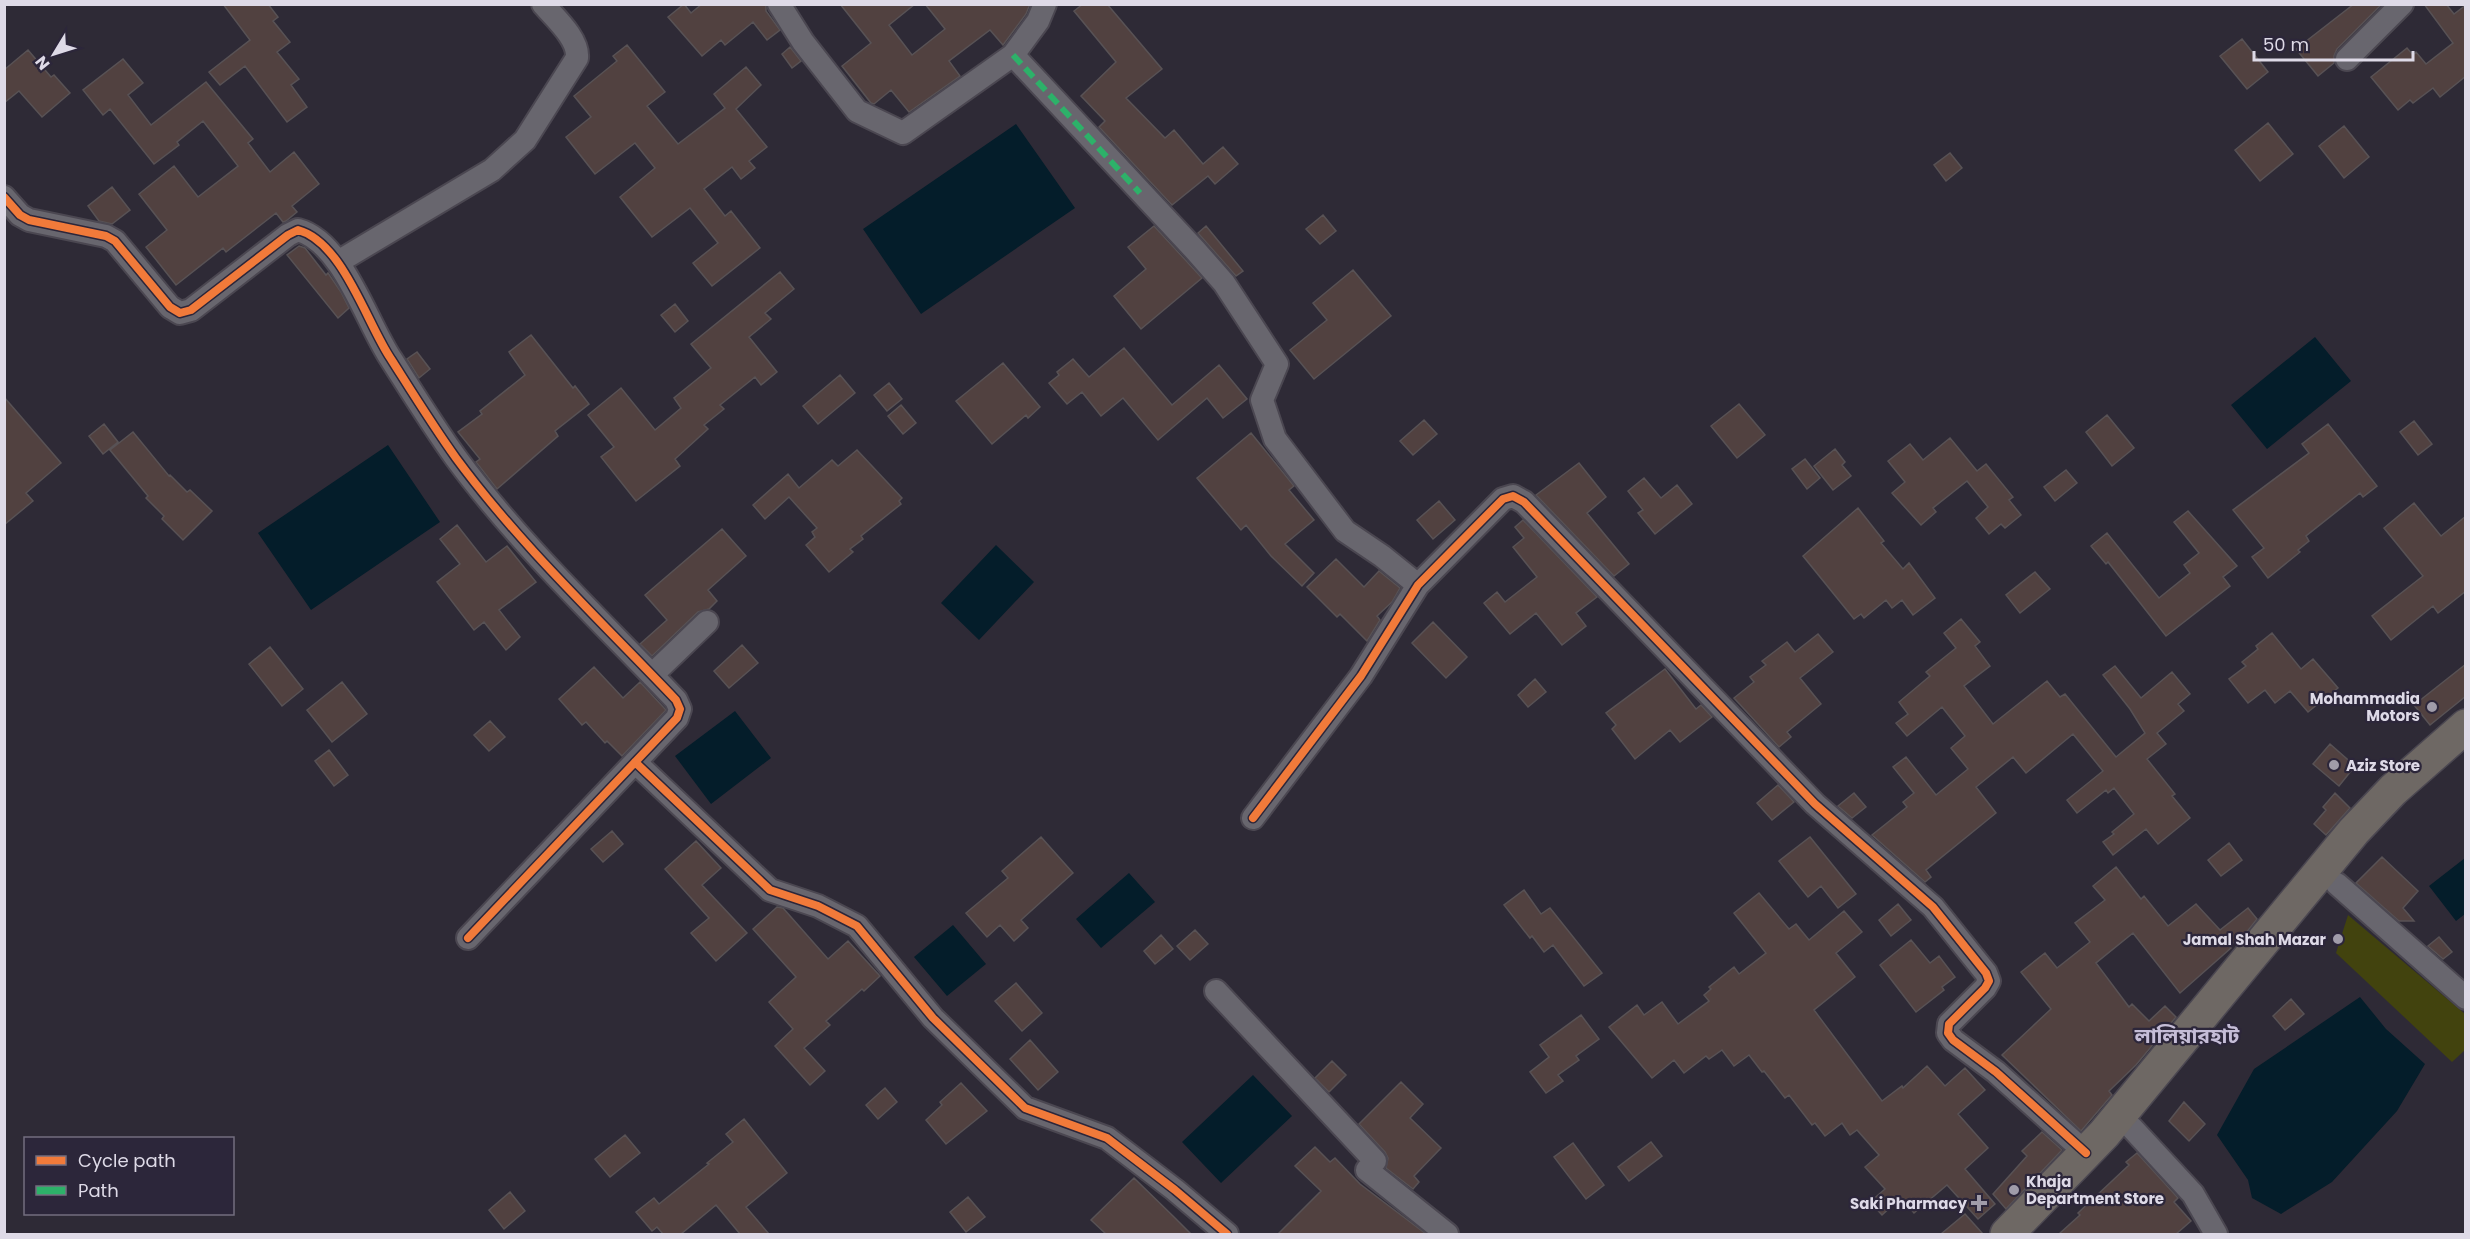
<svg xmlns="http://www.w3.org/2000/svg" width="2470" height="1239" font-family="Poppins,'Noto Sans Bengali',sans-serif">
<rect width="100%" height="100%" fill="#2e2a36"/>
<path fill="#42430e" d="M2348 915 2465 1014V1050L2452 1062 2336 953Z"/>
<path fill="#041d2a" d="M1016 124 1075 208 921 314 863 229Z
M2315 337 2351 381 2267 449 2231 405Z
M388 445 440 522 311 610 258 533Z
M996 545 1034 582 979 640 941 603Z
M735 711 771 758 711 804 675 756Z
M2465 858V914L2456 921 2429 886Z
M1129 873 1155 902 1101 948 1076 919Z
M953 925 986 964 947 996 914 957Z
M2360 997 2386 1029 2425 1064 2397 1111 2332 1182 2281 1214 2252 1198 2248 1180 2217 1135 2254 1069Z
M1253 1075 1292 1116 1221 1183 1182 1142Z"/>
<path fill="#514140" stroke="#585255" stroke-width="1.5" d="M223 4H268L278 17 273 21 290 42 277 52 299 79 291 85 307 107 287 122 245 66 220 85 209 72 250 40Z
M684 4 691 13 702 4H766V11L780 30 767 40 753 22 725 45 721 40 702 56 668 17Z
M840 4H915L889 25 912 55 945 29 925 4H1030L1026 14 1003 45 990 30 949 61 960 76 909 112 891 90 874 104 871 103 842 66 871 43Z
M1083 4H1107L1162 69 1126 98 1165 138 1174 130 1203 164 1223 147 1238 164 1215 184 1208 176 1172 205 1099 127 1105 121 1081 96 1116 62 1074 11Z
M2354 4H2382L2337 49 2334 56V63L2318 76 2296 49Z
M2424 4H2446L2454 14 2466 5V76L2440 97 2433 88 2413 103 2410 100 2398 110 2371 77 2407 48 2413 55 2416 52 2426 64 2453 43Z
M2242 39 2268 72 2247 89 2220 56Z
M627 45 665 92 647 106 678 144 725 108 714 94 746 67 761 85 736 109 767 147 749 161 755 168 741 179 732 167 704 189 725 216 731 211 760 248 712 286 693 263 718 243 690 208 652 237 620 197 655 168 635 143 595 174 566 137 591 117 574 96 617 61 613 56Z
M790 47 801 61 792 68 782 54Z
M28 50 51 77 54 75 70 93 42 117 19 91 4 103V70Z
M123 59 143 83 128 95 151 125 206 82 253 139 248 143 270 172 294 152 319 184 292 206 297 212 286 221 283 222 276 213 226 252 223 248 176 285 146 247 167 230 139 194 174 166 198 197 238 166 203 121 177 142 179 145 154 164 110 109 103 115 83 90Z
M2268 123 2293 154 2260 181 2235 150Z
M2344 126 2369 157 2344 178 2319 146Z
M1950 153 1962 168 1946 181 1934 165Z
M112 187 130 210 112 224 99 221 88 206Z
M1323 215 1336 231 1320 244 1306 229Z
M1154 226 1202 278 1141 329 1114 296 1146 269 1128 247Z
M1206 226 1243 271 1236 276 1198 233Z
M299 246 305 248 326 275 328 273 341 292 349 308 338 318 287 255Z
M1353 270 1391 316 1314 379 1290 350 1327 320 1313 303Z
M780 272 794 289 765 313 771 319 749 337 777 372 761 385 755 377 720 405 724 409 704 425 708 429 675 459 680 466 636 501 601 457 614 447 588 415 621 388 655 430 681 408 674 398 711 368 691 344Z
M675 304 688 321 675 332 661 315Z
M531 335 573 388 575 386 589 404 555 431 558 436 497 489 476 462 480 459 458 432 482 414 480 411 525 375 509 352Z
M1124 348 1172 405 1219 365 1247 399 1223 418 1207 398 1158 440 1123 398 1101 416 1082 392 1067 404 1049 383 1059 375 1057 372 1073 359 1089 377Z
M417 352 430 369 419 378 407 359Z
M1003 363 1040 407 1028 418 1026 415 992 444 956 401Z
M840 375 855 393 818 424 803 406Z
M889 383 902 399 887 411 874 395Z
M4 397 61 463 26 493 33 501 4 525Z
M1739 404 1765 435 1737 458 1711 426Z
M901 405 916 423 903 434 888 416Z
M2107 415 2134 448 2112 466 2086 432Z
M1424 420 1437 434 1413 455 1400 441Z
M2414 421 2432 444 2418 455 2400 432Z
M104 424 118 442 103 454 89 436Z
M2328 424 2377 486 2363 497 2360 493 2306 536 2309 541 2298 550 2300 552 2268 578 2252 557 2264 548 2233 510 2309 453 2302 444Z
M133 432 169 476 170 475 187 492 190 490 212 511 183 540 162 519 164 516 146 498 148 496 110 450Z
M1251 433 1294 486 1289 490 1314 520 1285 544 1314 573 1302 586 1271 556 1246 525 1241 530 1197 478Z
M1950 438 1977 471 1986 464 2013 497 2009 500 2021 515 2005 528 2001 524 1989 534 1976 518 1988 507 1967 481 1933 508 1936 512 1921 525 1892 493 1905 482 1888 461 1910 444 1923 460Z
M1835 449 1845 462 1842 465 1851 476 1833 490 1814 466Z
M857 450 902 498 899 501 901 504 861 536 863 539 850 549 853 552 829 572 806 545 815 537 812 532 817 528 789 497 765 519 753 505 788 474 799 488 832 460 838 466Z
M1805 459 1820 478 1807 489 1792 469Z
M1579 463 1606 497 1587 513 1629 564 1614 576 1536 495Z
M2066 470 2077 483 2055 501 2044 487Z
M1644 478 1661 498 1677 485 1692 504 1655 534 1638 513 1643 510 1628 491Z
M1439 501 1455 520 1433 539 1417 520Z
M2414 503 2441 536 2466 516V591L2438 613 2433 606 2391 640 2372 616 2423 576 2384 528Z
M1858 508 1884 541 1881 543 1903 569 1909 563 1935 598 1913 615 1902 600 1892 608 1886 600 1864 618 1861 614 1854 619 1803 556Z
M2188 511 2237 566 2223 577 2230 586 2166 636 2108 562 2106 564 2091 546 2107 533 2159 598 2190 573 2184 565 2199 553 2174 522Z
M1523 520 1597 597 1576 613 1586 626 1562 645 1536 613 1510 634 1484 603 1497 592 1505 602 1537 577 1513 547 1524 538 1515 527Z
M457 525 486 562 507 546 536 582 499 610 520 637 506 650 484 622 474 630 437 582 460 564 440 539Z
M722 529 746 556 708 590 717 601 709 609 698 612 652 656 640 644 667 620 645 595Z
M1336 559 1364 587 1379 571 1400 588 1392 602 1377 616 1380 620 1367 641 1340 614 1337 617 1307 587Z
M2035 572 2050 589 2020 613 2006 595Z
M1961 619 1980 642 1975 646 1990 666 1964 686 1993 724 2047 681 2060 697 2065 694 2116 757 2145 733 2130 709 2103 675 2115 666 2141 698 2172 672 2190 694 2178 704 2184 711 2157 733 2166 744 2147 759 2175 794 2172 796 2190 818 2158 844 2146 829 2113 855 2103 842 2114 834 2112 832 2134 814 2114 788 2108 793 2106 790 2077 813 2067 800 2103 771 2073 734 2026 773 2013 757 1976 787 1996 813 1926 870 1931 877 1925 882 1872 835 1907 807 1903 802 1914 793 1893 767 1906 757 1936 795 1968 769 1951 748 1965 736 1942 707 1907 736 1896 723 1908 714 1899 702 1930 676 1926 672 1956 648 1944 633Z
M1433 622 1467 657 1446 678 1412 643Z
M2272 633 2301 669 2313 659 2338 688 2308 712 2290 691 2275 703 2265 690 2248 703 2229 679 2246 666 2242 662 2258 649 2256 646Z
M1818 634 1833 652 1800 678 1821 704 1787 732 1791 737 1779 747 1734 698 1754 682 1750 677 1766 665 1762 661 1787 642 1795 652Z
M742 645 758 663 729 688 714 671Z
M270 647 303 689 282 706 249 664Z
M2466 664V696L2430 725 2414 705Z
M594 667 623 698 640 682 666 710 622 756 607 741 605 743 586 722 582 725 559 699Z
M1665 669 1696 709 1701 705 1712 717 1680 742 1670 730 1635 759 1612 729 1616 725 1606 713Z
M1535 679 1546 692 1528 707 1518 695Z
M342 682 367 714 332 742 307 710Z
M490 721 505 737 489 751 474 735Z
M2330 744 2355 766 2339 786 2313 764Z
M329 750 348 775 334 786 315 761Z
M1778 785 1794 802 1772 820 1757 803Z
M1854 793 1866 807 1852 818 1838 806Z
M2335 793 2350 808 2326 835 2314 824 2326 810 2323 807Z
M612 831 623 844 603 862 591 849Z
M1041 837 1073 873 1021 920 1028 928 1014 941 1000 925 987 937 966 913 1008 878 1002 871Z
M1810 837 1856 894 1838 908 1821 886 1808 897 1779 861Z
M696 841 721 868 702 885 747 933 716 961 691 933 709 918 665 869Z
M2229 843 2242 860 2221 876 2208 860Z
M2382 857 2418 891 2403 908 2414 921H2399L2356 883Z
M2116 867 2141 899 2144 896 2168 926 2196 904 2220 930 2248 908 2257 919 2246 933 2229 946 2231 948 2180 993 2133 933 2096 963 2129 1007 2132 1004 2149 1021 2165 1006 2176 1017 2136 1065 2109 1091 2112 1095 2081 1131 2002 1055 2051 1009 2021 972 2045 953 2057 968 2090 942 2075 923 2105 900 2093 886Z
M1524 890 1541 914 1550 908 1602 973 1584 986 1553 945 1544 952 1532 936 1530 938 1504 905Z
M1759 893 1789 929 1796 924 1809 940 1844 911 1862 932 1836 953 1855 977 1814 1010 1882 1101 1902 1086 1903 1088 1927 1066 1945 1086 1965 1068 1985 1090 1958 1114 1988 1148 1965 1169 1995 1204 1978 1219 1947 1185 1914 1213 1901 1198 1882 1215 1870 1202 1885 1189 1865 1167 1879 1155 1857 1130 1850 1135 1842 1123 1825 1136 1815 1123 1812 1125 1789 1095 1785 1098 1764 1071 1762 1072 1749 1055 1734 1066 1722 1050 1709 1059 1706 1056 1684 1073 1674 1060 1652 1078 1609 1027 1637 1005 1644 1015 1662 1002 1678 1024 1709 1001 1704 995 1711 989 1709 987 1734 967 1739 974 1766 953 1734 913Z
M1898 904 1911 920 1891 936 1879 920Z
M777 907 783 908 828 959 848 941 880 976 864 991 862 989 826 1021 830 1025 804 1048 825 1071 810 1085 775 1046 793 1029 769 1002 796 977 753 929Z
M1195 930 1208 944 1190 960 1177 946Z
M1161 935 1173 949 1155 964 1144 951Z
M2439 937 2452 952 2443 959 2428 946Z
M1911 940 1930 963 1939 956 1955 977 1942 987 1944 990 1916 1012 1880 965Z
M1016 983 1042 1013 1022 1031 995 1001Z
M2291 999 2304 1014 2285 1030 2273 1016Z
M1581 1015 1599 1039 1576 1056 1579 1060 1558 1075 1563 1081 1546 1093 1530 1072 1549 1057 1540 1045Z
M1030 1040 1058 1072 1038 1090 1010 1059Z
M1332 1061 1346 1075 1329 1092 1315 1078Z
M1401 1082 1423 1104 1410 1118 1441 1148 1414 1176 1419 1182 1413 1189 1386 1168 1388 1158 1385 1152 1359 1124Z
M961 1083 987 1111 946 1144 926 1120 942 1105 940 1102Z
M885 1088 897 1102 878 1119 866 1105Z
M2184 1102 2205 1124 2189 1141 2169 1121Z
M744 1119 787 1173 746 1207 769 1234H740L716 1205 681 1234H663L657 1227 652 1231 636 1212 654 1198 659 1204 709 1164 707 1163 733 1142 726 1134Z
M2042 1132 2062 1150 2006 1209 1993 1194 2027 1156 2022 1151Z
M625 1135 640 1153 610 1177 595 1159Z
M1651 1142 1662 1156 1629 1181 1618 1167Z
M1573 1143 1604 1185 1586 1199 1554 1157Z
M1315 1147 1330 1162 1335 1158 1360 1184 1426 1234H1278L1321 1191 1295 1166Z
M2137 1153 2178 1198 2174 1202 2191 1221 2176 1234H2059L2080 1215 2078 1213 2129 1165 2126 1162Z
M1134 1178 1174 1217 1191 1234H1106L1091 1220Z
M510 1192 525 1211 504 1229 489 1210Z
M968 1197 985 1217 966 1232 950 1212Z
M1965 1214 1983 1234H1941Z"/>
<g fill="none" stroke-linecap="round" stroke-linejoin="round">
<g stroke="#4b4751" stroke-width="26">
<path id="minor" d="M779 4 803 42 857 111 903 133 1013 55 1038 21 1045 4
M1013 55 1195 250 1224 283 1277 364 1262 400 1275 439 1345 531 1382 556 1418 585
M2347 59 2402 4
M4 197 20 215 29 220 106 236 115 241 170 307 180 313 191 310 288 235 298 230C343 242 367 324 391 359 412 392 433 426 456 458 520 545 601 621 676 700L680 709 677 718 468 938
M338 262 492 170 525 140 577 58C579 39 555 18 543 4
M652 675 707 622
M635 762 770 890 818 906 857 926 933 1018 1025 1108 1107 1138 1175 1190 1227 1234
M1253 818 1361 676 1418 585 1503 499 1513 496 1524 502 1815 804 1933 907 1986 973 1989 981 1985 988 1949 1024 1948 1033 1953 1040 1996 1072 2086 1153
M2337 884 2466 998
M1216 991 1375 1161 1367 1170 1447 1234
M2132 1128 2193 1194 2216 1234"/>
</g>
<g stroke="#4b4751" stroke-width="36">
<path id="highway" d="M2007 1234 2104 1134 2354 831 2393 790 2466 726"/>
</g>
<use href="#minor" stroke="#68666e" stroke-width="22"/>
<use href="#highway" stroke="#6e6864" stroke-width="33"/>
<path stroke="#2db169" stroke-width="6" stroke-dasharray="12 6" stroke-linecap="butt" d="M1013 55 1140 193"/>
<g stroke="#2c263a" stroke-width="11">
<path id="cycleway" d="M4 197 20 215 29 220 106 236 115 241 170 307 180 313 191 310 288 235 298 230C343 242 367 324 391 359 412 392 433 426 456 458 520 545 601 621 676 700L680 709 677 718 468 938
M635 762 770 890 818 906 857 926 933 1018 1025 1108 1107 1138 1175 1190 1227 1234
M1253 818 1361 676 1418 585 1503 499 1513 496 1524 502 1815 804 1933 907 1986 973 1989 981 1985 988 1949 1024 1948 1033 1953 1040 1996 1072 2086 1153"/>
</g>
<use href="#cycleway" stroke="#f17a3a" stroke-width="8"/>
</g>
<g fill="#a09ca9" stroke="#2c263a" stroke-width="2">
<circle cx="2432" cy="707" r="6"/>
<circle cx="2334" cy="765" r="6"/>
<circle cx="2338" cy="939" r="6"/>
<circle cx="2014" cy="1190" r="6"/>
<path d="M1976 1194h6v6h6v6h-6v6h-6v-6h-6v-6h6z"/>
</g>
<g text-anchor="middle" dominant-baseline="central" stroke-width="4.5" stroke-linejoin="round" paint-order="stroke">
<g font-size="15" font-weight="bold" fill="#dedae7" stroke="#2c263a" text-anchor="end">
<text x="2420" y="698">Mohammadia<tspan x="2420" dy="17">Motors</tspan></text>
<text x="2346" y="765" text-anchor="start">Aziz Store</text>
<text x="2326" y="939">Jamal Shah Mazar</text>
<text x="2026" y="1181" text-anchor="start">Khaja<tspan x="2026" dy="17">Department Store</tspan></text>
<text x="1967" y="1203">Saki Pharmacy</text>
</g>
<g font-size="21" font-weight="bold" fill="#c5bdd7" stroke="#2c263a">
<text x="2187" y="1035">লালিয়ারহাট</text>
</g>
</g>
<rect width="2470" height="1239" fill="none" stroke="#dedae7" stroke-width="12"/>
<rect x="24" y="1137" width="210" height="78" fill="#2c263a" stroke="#736e7f" stroke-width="1.5"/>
<rect x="36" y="1156" width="30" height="9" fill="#f17a3a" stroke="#736e7f" stroke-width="1.5"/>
<text x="78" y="1167" font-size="18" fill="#dedae7">Cycle path</text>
<rect x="36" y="1186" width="30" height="9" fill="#2db169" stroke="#736e7f" stroke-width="1.5"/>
<text x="78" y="1197" font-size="18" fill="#dedae7">Path</text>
<g transform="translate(54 54) rotate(232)" stroke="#2c263a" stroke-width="4.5" paint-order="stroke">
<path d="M0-4.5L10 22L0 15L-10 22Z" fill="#dedae7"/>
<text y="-9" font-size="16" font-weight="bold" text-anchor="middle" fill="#dedae7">N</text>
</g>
<path d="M2254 51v9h159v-9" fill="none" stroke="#dedae7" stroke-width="3"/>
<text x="2263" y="51" font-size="18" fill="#dedae7" stroke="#2c263a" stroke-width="4.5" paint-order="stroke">50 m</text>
</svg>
